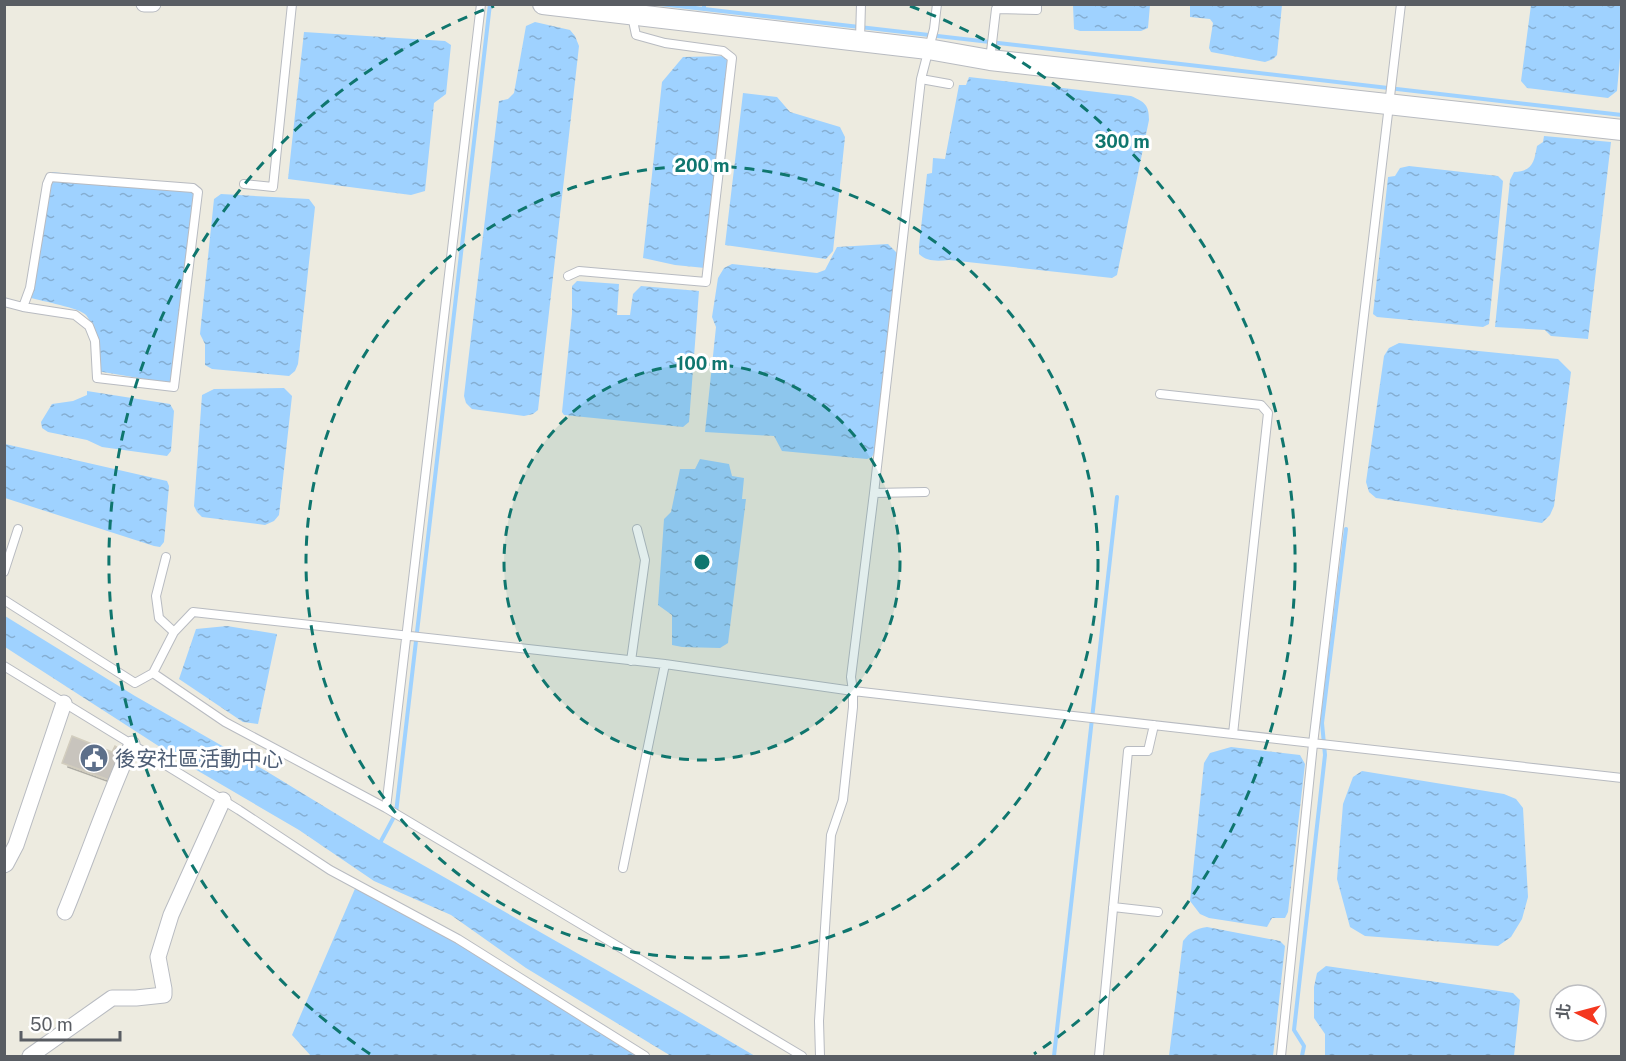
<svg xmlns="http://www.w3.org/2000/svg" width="1626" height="1061" font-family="'Public Sans','Noto Sans TC',sans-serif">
<defs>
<pattern id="water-ripples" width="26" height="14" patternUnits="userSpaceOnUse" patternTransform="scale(1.5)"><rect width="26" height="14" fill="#9fd2ff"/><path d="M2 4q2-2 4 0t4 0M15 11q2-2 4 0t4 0" fill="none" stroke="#85aed2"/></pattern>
<filter id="shadow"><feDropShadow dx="6" dy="4" stdDeviation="0" flood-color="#0004"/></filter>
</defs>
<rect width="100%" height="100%" fill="#edebe0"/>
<path fill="url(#water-ripples)" d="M1073 5H1150L1148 28 1141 31H1080L1074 29Z
M1190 5H1282L1277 55 1273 59 1265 62 1211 52 1209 48 1213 23 1210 19 1190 17Z
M1531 5H1621V47L1617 91 1608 98 1527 88 1521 81Z
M535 22 570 30 575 36 579 46 538 410 533 414 524 416 472 409 466 403 464 396 499 101 508 99 514 93 526 26Z
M304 32 445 41 451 45 446 94 434 103 425 191 411 195 288 179Z
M728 56 705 268 675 265 643 258 662 82 683 57Z
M969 77 1131 96C1145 102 1149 105 1149 120L1117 275 1112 278 949 260C938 261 927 262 919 254V246L927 174 932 173 933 158 945 159 959 85H966Z
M743 93 777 97 790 112 840 127 845 137 833 251 826 259 725 245Z
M1544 136 1611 142 1588 339 1551 336 1545 330 1495 327 1510 180 1514 172C1533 171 1534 162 1537 146L1543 142Z
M1409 166 1498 176 1503 181 1489 324 1483 327 1377 317 1373 314 1388 177 1395 176 1400 168Z
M52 172 194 187 198 190 172 380 168 383 97 371C96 353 98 330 86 315 80 308 41 301 31 298L29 293Z
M221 194 309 199 315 207 298 364 295 371 289 376 212 369 205 365V344L200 334 214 199Z
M888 244 898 254 874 453 872 457 867 459 782 451 774 436 705 432 716 327 712 317 718 278 724 268 732 264 817 273 825 270 837 247Z
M577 281 619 284 617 315H630L633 294 641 286 699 291 689 422 683 427 564 415 562 412 572 314V286Z
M1399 343 1558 359 1571 372 1554 506 1550 515 1542 523 1376 498 1369 492 1366 482 1384 356 1389 348Z
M284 388 292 396 279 515 274 521 265 525 202 517 197 512 194 506 202 395 214 389Z
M87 391 170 404 174 411 171 451 167 456 102 447 87 440 48 432 42 428 41 422 52 404 73 401 87 395Z
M5 444 167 481 169 486 164 542 160 547 154 546 5 498Z
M700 459 729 464 732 476 744 478 742 499H746L728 643 720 648 682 647 672 645V615L658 605 664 519 671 512 680 469H695Z
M5 616 135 696 266 771 379 840 682 1013 755 1056H671L526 968 451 915 374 881 299 830 188 765 5 647Z
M227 626 277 634 258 724 243 722 179 679 196 629Z
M1231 747 1300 755 1305 764 1288 912 1285 918H1272L1267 927 1209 918 1200 914 1190 901 1204 763 1210 753Z
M1362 771 1504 794 1516 799 1523 808 1528 897 1522 919 1511 937 1498 946 1365 936 1350 927 1337 879 1343 804 1353 777Z
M357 884 643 1053 641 1056H311L292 1035Z
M1207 927 1280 941 1285 946 1273 1056H1169L1183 941C1190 932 1195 929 1207 927Z
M1326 966 1513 993 1520 1000 1514 1056H1325V1034L1314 1018V987L1317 973Z"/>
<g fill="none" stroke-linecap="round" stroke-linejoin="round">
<path stroke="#9fd2ff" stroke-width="4" d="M660 4 704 9V4
M704 9 1622 115
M380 843 396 813 490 4
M1054 1056 1117 497
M1302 1056 1304 1046 1294 1030 1325 755 1322 723 1346 529"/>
</g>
<path fill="#c8c4bd" stroke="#d2cdbe" stroke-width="1.5" filter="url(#shadow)" d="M72 736 112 752 115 746 127 753 115 782 62 763Z"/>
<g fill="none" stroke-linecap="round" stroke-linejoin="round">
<g stroke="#b8bbc1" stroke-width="10">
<path id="service" d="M860 39 861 4
M990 60 996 9 1037 10V4
M921 79 949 84
M244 184 273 187 292 4
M568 276 579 271 706 282 732 58 723 51 665 43 636 35 632 16
M4 302 23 307 75 315 89 326 95 341 97 378 174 387 198 192 193 188 50 177 47 184 30 288 23 307
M1160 394 1261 405 1268 413 1233 734
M874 493 925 492
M166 557 156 596 159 618 174 632
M4 572 18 529
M4 600 135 683 153 673 225 722 386 808 802 1056
M631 661 645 560 637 529
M4 666 239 810 330 870 458 939 645 1056
M153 673 174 632 193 612 665 664 853 691 1622 778
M386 808 481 4
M623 868 665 664
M1113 907 1158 912
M820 1056 819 1021 831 835 843 800 853 707V691L851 677 874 493 921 79 934 29 937 4
M1099 1056 1128 751H1148L1154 725
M1281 1056 1313 744 1401 4"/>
</g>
<g stroke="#b8bbc1" stroke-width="17">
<path id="minor" d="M144 4H153
M4 865 6 864 16 845 64 703
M65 912C88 856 107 799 132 744
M30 1056 112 998H136L164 995V989L158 957 171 915 223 800"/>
</g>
<g stroke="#b8bbc1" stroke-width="22">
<path id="tertiary" d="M543 4 928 49 990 60 1622 130"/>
</g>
<use href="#service" stroke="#fff" stroke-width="8"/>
<use href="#minor" stroke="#fff" stroke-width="15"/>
<use href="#tertiary" stroke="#fff" stroke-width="20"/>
</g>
<circle cx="702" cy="562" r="198" fill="#0f766e" fill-opacity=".12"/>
<g fill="none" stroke="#0f766e" stroke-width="3" stroke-dasharray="10 8">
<circle cx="702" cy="562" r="198"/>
<circle cx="702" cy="562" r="396"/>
<path d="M370 1054A594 594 0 0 1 494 6M910 6A594 594 0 0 1 1034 1054"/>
</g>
<defs>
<g id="civic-disc" transform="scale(1.5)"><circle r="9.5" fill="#5c6f8a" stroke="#fff"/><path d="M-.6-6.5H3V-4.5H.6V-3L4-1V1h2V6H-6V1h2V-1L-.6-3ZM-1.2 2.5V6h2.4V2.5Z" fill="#fff"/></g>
</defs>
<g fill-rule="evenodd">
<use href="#civic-disc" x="94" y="758"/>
</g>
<g text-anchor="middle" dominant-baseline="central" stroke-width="6" stroke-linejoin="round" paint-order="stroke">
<g font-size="21" fill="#4e5e75" stroke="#fff" text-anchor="start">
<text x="115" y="758">後安社區活動中心</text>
</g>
</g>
<circle cx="702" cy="562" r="9" fill="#0f766e" stroke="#fff" stroke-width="3"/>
<g font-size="18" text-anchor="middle" font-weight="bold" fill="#0f766e" stroke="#fff" stroke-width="6" stroke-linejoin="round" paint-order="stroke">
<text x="1122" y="148">300 m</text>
<text x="702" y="172">200 m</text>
<text x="702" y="370">100 m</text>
</g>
<rect width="1626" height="1061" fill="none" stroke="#595d63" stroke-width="12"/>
<g transform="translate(1578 1013) rotate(276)"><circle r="28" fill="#ffffff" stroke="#bdbec1" stroke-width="1.5"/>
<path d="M0-4.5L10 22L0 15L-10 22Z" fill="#f4371f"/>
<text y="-9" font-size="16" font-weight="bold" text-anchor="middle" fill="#595d63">北</text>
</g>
<path d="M21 1031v9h99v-9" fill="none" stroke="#595d63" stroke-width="3"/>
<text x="30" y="1031" font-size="18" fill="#595d63" stroke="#ffffff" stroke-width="4.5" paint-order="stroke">50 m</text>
</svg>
